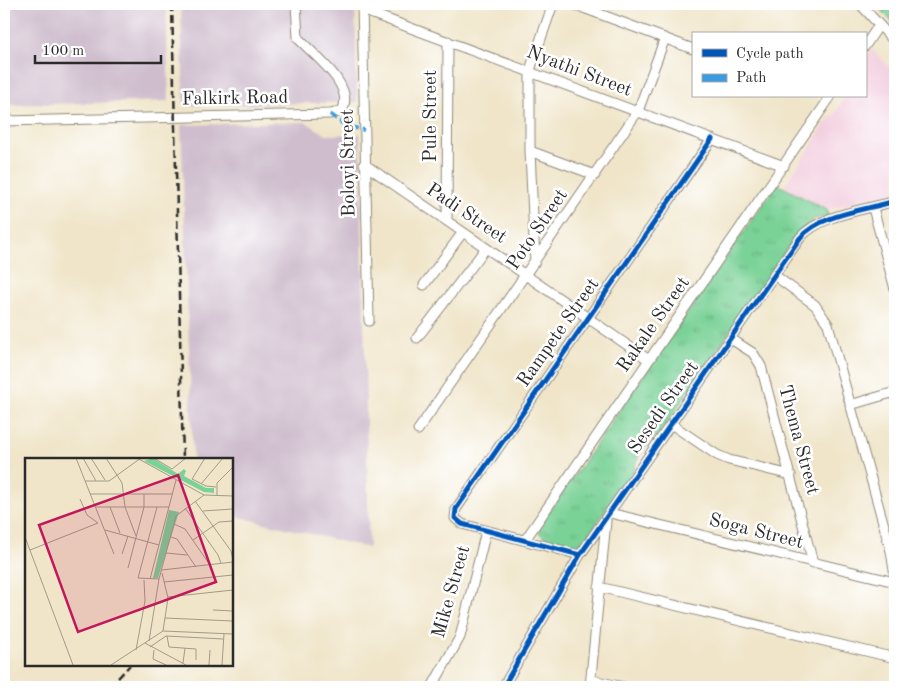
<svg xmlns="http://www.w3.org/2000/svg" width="899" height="691" font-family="'Old Standard TT',serif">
<defs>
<pattern id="park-tufts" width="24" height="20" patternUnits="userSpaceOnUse" patternTransform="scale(1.25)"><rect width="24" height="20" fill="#7ad297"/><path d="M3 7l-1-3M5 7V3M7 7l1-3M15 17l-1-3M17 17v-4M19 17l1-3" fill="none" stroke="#6ab482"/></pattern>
</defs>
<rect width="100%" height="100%" fill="#fff"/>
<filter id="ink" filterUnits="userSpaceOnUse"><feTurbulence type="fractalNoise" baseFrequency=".02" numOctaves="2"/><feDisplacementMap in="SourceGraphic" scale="10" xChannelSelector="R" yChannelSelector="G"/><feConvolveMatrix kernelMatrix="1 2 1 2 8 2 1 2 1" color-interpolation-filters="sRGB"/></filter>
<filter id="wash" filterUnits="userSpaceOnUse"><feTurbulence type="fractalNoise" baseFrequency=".0096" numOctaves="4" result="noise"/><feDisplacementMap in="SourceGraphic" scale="20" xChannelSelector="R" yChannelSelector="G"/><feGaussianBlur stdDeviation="1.12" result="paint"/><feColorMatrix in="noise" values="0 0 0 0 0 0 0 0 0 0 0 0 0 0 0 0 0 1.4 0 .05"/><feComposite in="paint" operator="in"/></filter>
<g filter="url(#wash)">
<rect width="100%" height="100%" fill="#f0e5c9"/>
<path fill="#f3cfdf" d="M872 49 895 73V191L827 210 786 188 785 185 830 117H833L843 101V96H865V59Z"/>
<path fill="#cfbdce" d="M4 4H166L169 101 4 105Z
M181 4H355L357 102 184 106Z
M305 122 327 135 360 134 369 548 231 515V460H193L181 125Z"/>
<path fill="url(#park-tufts)" stroke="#527e61" d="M876 4H895V25Z
M777 184 827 210 828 216 814 219 799 231 659 434C646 444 638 454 634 470L582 544C572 552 547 542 539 533L540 525Z"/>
</g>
<g filter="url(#ink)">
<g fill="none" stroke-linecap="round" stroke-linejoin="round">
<g stroke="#8e887a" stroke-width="11">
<path id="minor" d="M362 4 369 321
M573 4 693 49
M860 4 895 42
M362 10 784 166
M865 46 879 25
M4 121 330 114 342 111C356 85 313 55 298 38L296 4
M530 151 595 175
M364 164 649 360
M873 208 895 289
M447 221 448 41
M535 262 530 151V70L553 4
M774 275 815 305 828 324 891 551 895 577
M424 285 463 232
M417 338 486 248
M731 339 753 353 761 366 813 563
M850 405 895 392
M671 424 717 455 729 460 791 475
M418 430 638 111 665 38
M610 513 895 582
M525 540 831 96
M580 555 462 524 455 518 456 509 712 139
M599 587 895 658
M592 680 624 687
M432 687 460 637 486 531
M503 687 580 555 800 238C820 214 866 210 895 201
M590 687 606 521"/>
</g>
<use href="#minor" stroke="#fff" stroke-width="9"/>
<path stroke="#2b2b2b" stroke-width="2.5" stroke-dasharray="8 4" stroke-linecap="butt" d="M172 4 183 460
M110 687 130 665"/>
<path stroke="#3d9ce1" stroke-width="4" stroke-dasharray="8 4" stroke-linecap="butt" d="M330 114 346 126 364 130"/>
<g stroke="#fff" stroke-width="8">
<path id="cycleway" d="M580 555 462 524 455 518 456 509 712 139
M503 687 580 555 800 238C820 214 866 210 895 201"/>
</g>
<use href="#cycleway" stroke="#0057b8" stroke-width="5"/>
</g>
</g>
<g text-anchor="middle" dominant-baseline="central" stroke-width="5" stroke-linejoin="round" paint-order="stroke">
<g font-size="19" fill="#2b2b2b" stroke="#fff">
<text transform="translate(579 72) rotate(21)">Nyathi Street</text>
<text transform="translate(235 99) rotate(-1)">Falkirk Road</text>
<text transform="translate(431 116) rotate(-90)">Pule Street</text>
<text transform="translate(349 163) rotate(-91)">Boloyi Street</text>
<text transform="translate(466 214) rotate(34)">Padi Street</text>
<text transform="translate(538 230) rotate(-56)">Poto Street</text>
<text transform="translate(654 325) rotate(-55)">Rakale Street</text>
<text transform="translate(559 333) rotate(-55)">Rampete Street</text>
<text transform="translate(664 408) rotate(-55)">Sesedi Street</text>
<text transform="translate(798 440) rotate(75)">Thema Street</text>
<text transform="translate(756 532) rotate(14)">Soga Street</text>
<text transform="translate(452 592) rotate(-74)">Mike Street</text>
</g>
</g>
<g transform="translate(25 458)">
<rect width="208" height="208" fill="#f0e5c9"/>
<path d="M128 0 153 16 159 11 161 13 159 18 181 30H189V35L179 34 119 3ZM144 52 154 54 133 120H128Z" fill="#7ad297"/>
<path fill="none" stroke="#a19b8a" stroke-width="1" d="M51 0 89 96M58 0 71 23M66 0 80 22M81 0 97 25 100 49 111 78M112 0 179 37 208 38M129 0 147 11 161 0M180 0 167 21 181 28 191 29M60 23H84L116 0M176 26 198 0M65 36H147M192 38V25L208 9M170 43 206 93 208 102M71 49H144M85 49 95 75M132 49 113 120 134 121M160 50 193 97 196 105M178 53 208 51M149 66 160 71 185 107M80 72 134 87M0 79 48 207M146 79 152 81 171 109M168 82 194 64 208 63M5 92 73 65 62 57 55 41M141 95 162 97M97 96 103 78M103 110 119 49V36M137 112 208 104M137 115 143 140 138 173M125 121 151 22M139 124 208 117M143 139 208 132M188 152 208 153M140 160 208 163M138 173 208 176M142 178 144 189 171 191V202M124 183 134 121 151 58 179 37M120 185 161 207M125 189 141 178 198 181M111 192 120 143 119 122M129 192 128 201 141 207M158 205 160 190M86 207 138 173M184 207 185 192M197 207 199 176"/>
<path fill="#c2185b" fill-opacity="0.15" stroke="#c2185b" stroke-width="2.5" d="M153 17 191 124 53 174 14 67Z"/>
<rect width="208" height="208" fill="none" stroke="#2b2b2b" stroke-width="2.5"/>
</g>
<rect width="899" height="691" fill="none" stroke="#fff" stroke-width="20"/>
<rect x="692" y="32" width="175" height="65" fill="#ffffff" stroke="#aaaaaa"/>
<rect x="702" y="49" width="25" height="8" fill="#0057b8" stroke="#aaaaaa"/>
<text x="736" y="58" font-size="15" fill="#2b2b2b">Cycle path</text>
<rect x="702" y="74" width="25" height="8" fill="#3d9ce1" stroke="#aaaaaa"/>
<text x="736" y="82" font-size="15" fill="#2b2b2b">Path</text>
<path d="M35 55v8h126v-8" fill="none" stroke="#2b2b2b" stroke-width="2.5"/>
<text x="42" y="55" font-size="15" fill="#2b2b2b" stroke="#ffffff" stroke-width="4" paint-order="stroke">100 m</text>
</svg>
